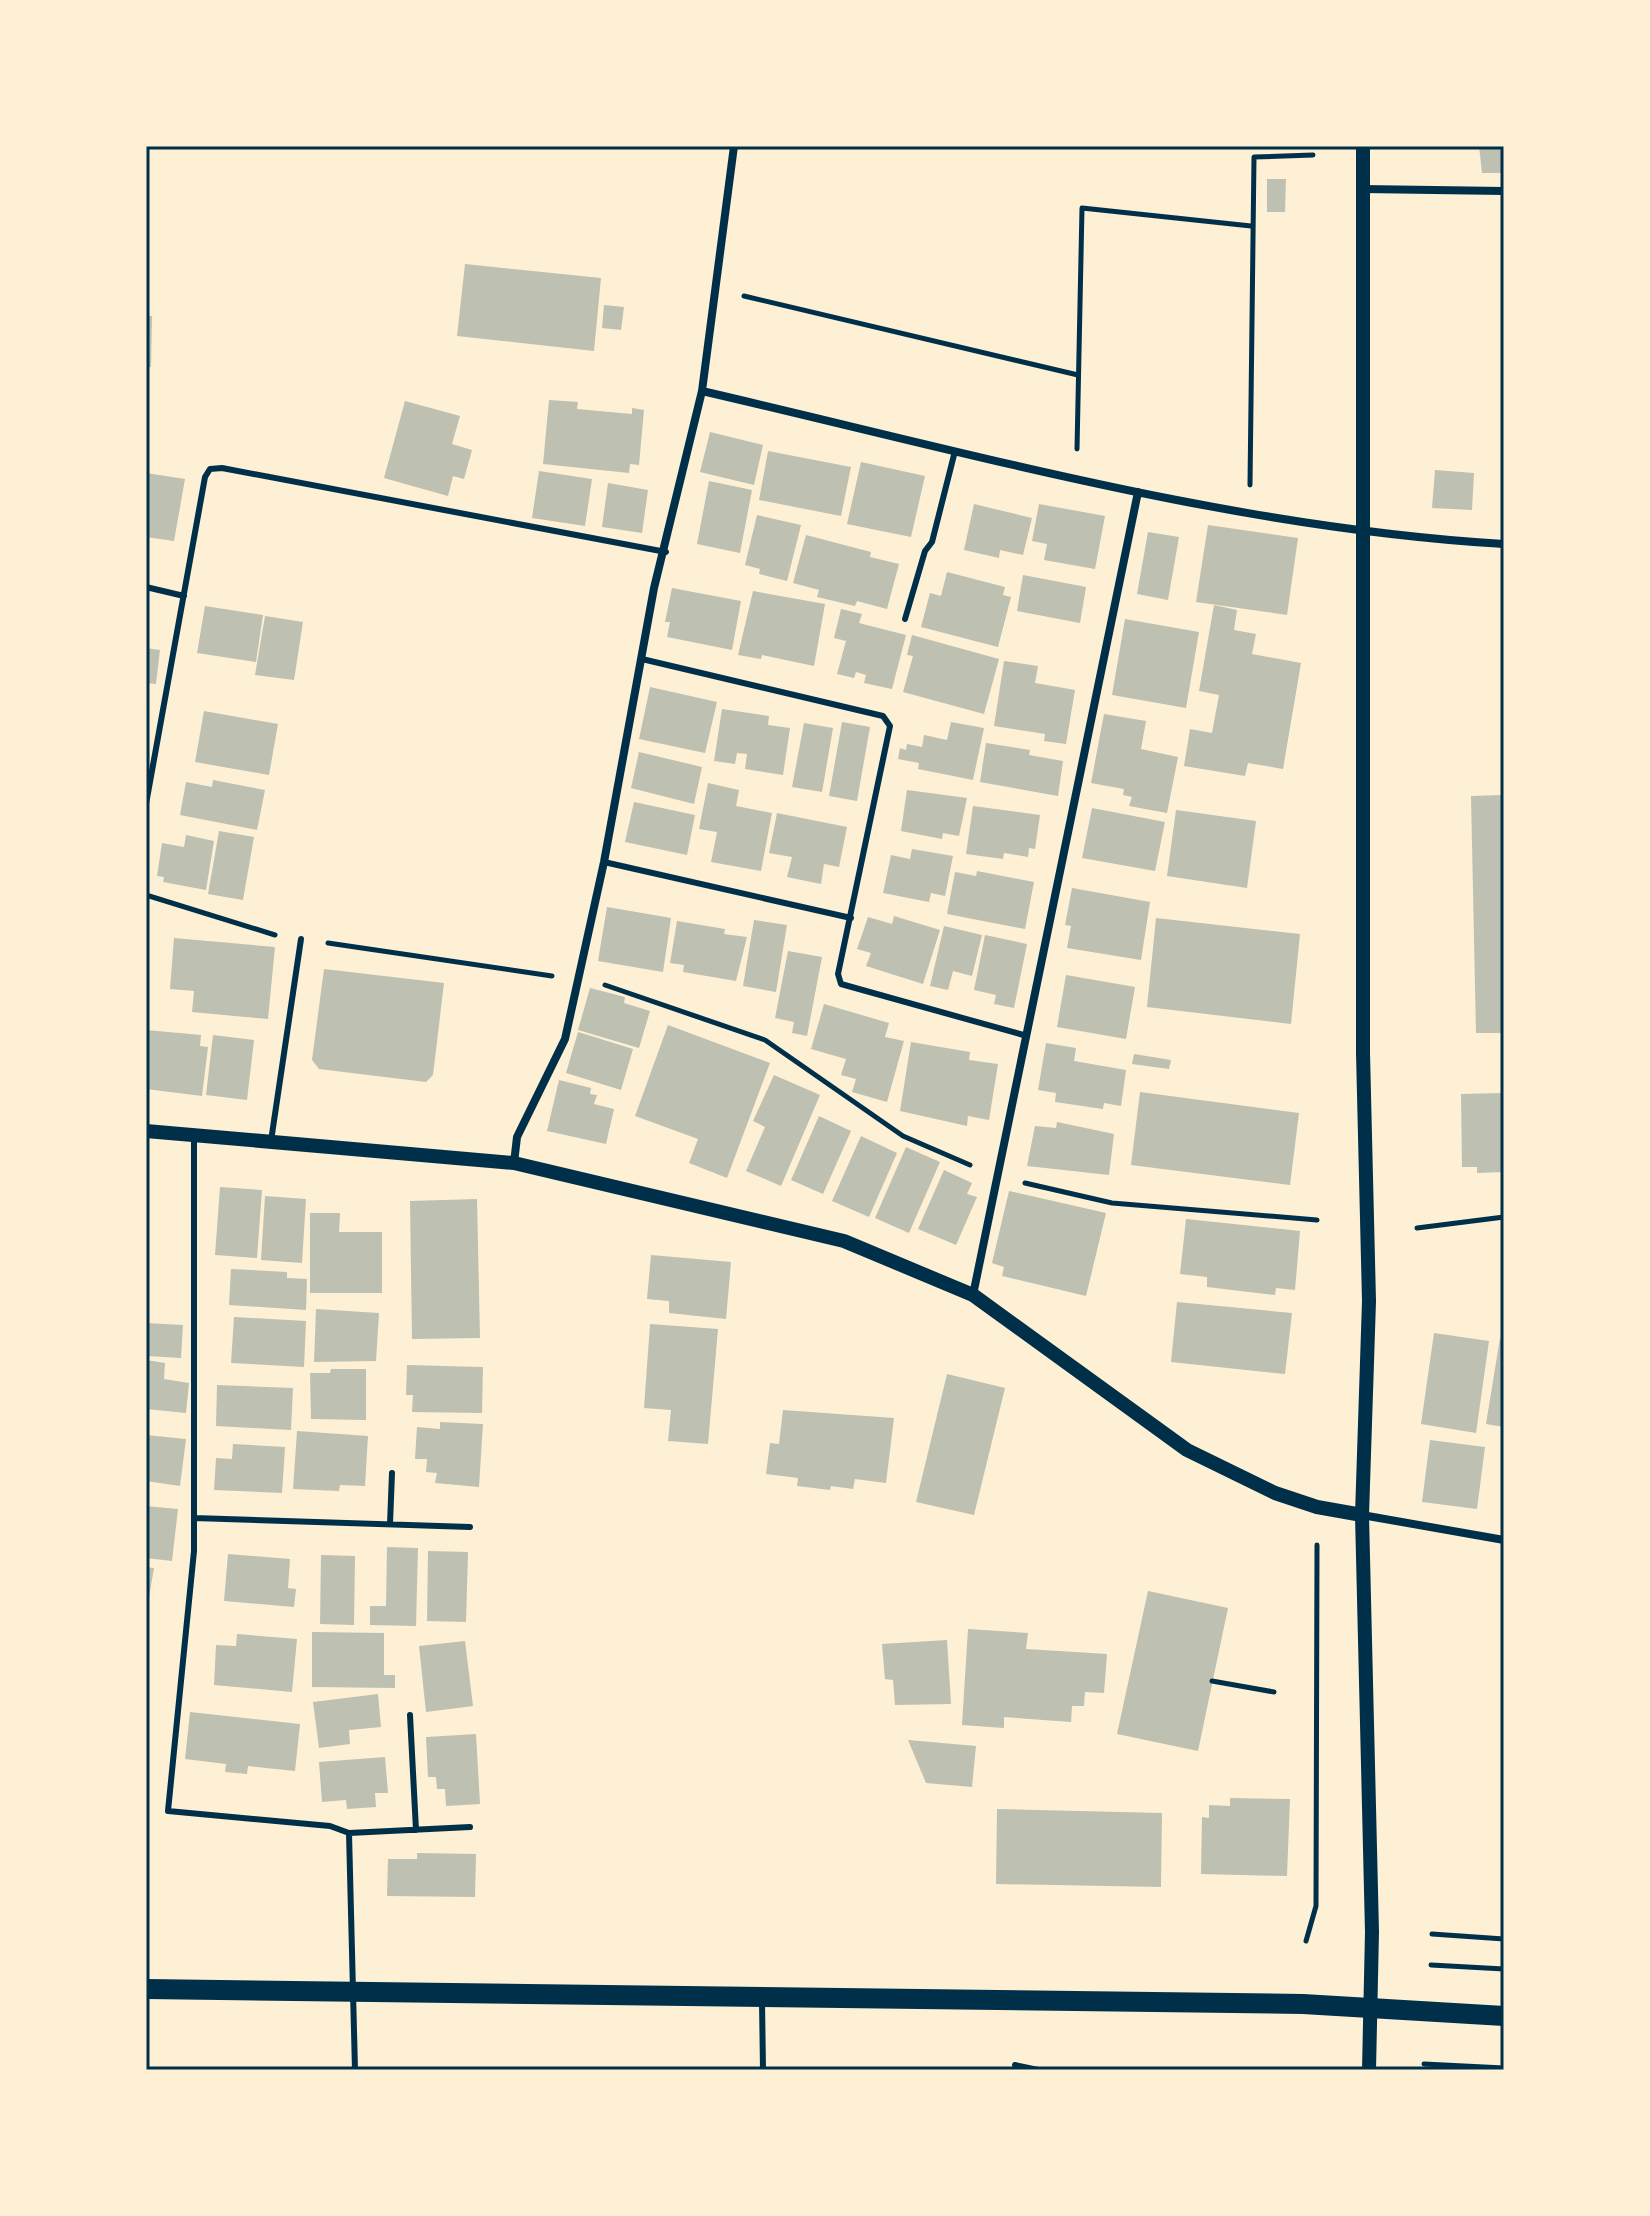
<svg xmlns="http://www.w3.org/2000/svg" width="1650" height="2216" font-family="'IBM Plex Sans',sans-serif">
<rect width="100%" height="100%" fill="#fdf0d5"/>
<path fill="#bec0b2" d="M1479 146H1504V173H1482Z
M1267 179H1286L1285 212H1267Z
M465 264 601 278 594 351 457 336Z
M604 305 624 307 621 330 602 328Z
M146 316H152L151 367H146Z
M549 400 578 402 577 409 632 414V408L644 410 639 465 630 464 629 473 543 464Z
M405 401 460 416 452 444 472 450 464 479 453 476 448 496 384 478Z
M710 432 763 445 754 485 700 472Z
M768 451 851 467 841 516 759 500Z
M861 462 925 476 911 537 847 524Z
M1435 470 1474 473 1472 510 1432 508Z
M539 471 592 479 585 526 532 518Z
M146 473 185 479 174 541 146 537Z
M709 481 752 490 740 553 697 544Z
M608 483 648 490 642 533 602 527Z
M974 504 1032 518 1023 555 1000 550 999 558 964 550Z
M1039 504 1105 516 1095 569 1044 560 1047 544 1032 541Z
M757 515 801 525 787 581 759 574 760 569 745 565Z
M1208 525 1298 538 1287 615 1196 602Z
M1148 532 1179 537 1168 600 1137 594Z
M806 535 871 552 870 557 899 564 887 609 857 601 855 606 817 597 819 590 793 583Z
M947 572 1005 587 1003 595 1011 597 998 647 921 627 930 593 941 596Z
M1023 575 1086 587 1080 623 1017 611Z
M672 588 741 601 732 650 667 637 670 622H665Z
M753 591 825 604 814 666 762 655 761 659 738 655Z
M1214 605 1237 610 1234 630 1256 634 1252 654 1301 663 1283 769 1248 763 1245 776 1184 766 1190 729 1212 733 1219 695 1199 691Z
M205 606 263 615 256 662 197 653Z
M841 609 862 614 859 623 906 635 892 689 864 683 866 675 856 672 854 678 837 674 846 641 834 638Z
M265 616 303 622 294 680 255 675Z
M1125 619 1199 632 1186 708 1112 695Z
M912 635 999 659 984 714 903 692 913 656 907 655Z
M146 648 160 650 156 684 146 683Z
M1004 661 1038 666 1035 683 1075 690 1066 744 1044 741 1045 734 994 726Z
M650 687 717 702 705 753 639 739Z
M722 709 769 716 768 725 790 728 783 775 745 769 747 754 737 753 735 764 714 761Z
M204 711 278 724 269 775 195 762Z
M1104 714 1146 721 1141 749 1178 757 1167 813 1129 806 1132 797 1123 795 1124 789 1091 783Z
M842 722 870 727 857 801 829 796Z
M951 722 984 728 973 780 918 769 919 763 898 759 900 748 906 750 907 744 922 747 924 735 947 740Z
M804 723 833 728 822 792 792 787Z
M986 743 1030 750 1029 755 1063 761 1058 796 980 782Z
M639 752 702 767 694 804 631 788Z
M213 780 265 790 257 830 180 815 186 782 212 787Z
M708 783 739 790 736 806 772 813 761 871 711 862 717 832 699 829Z
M907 790 967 798 959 836 943 833 942 839 901 831Z
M1504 795V1033H1476L1471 796Z
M634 802 695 815 687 855 625 842Z
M973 806 1040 815 1035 849 1029 848 1028 857 1004 853 1003 859 966 854Z
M1092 808 1165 822 1155 871 1082 858Z
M1176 810 1256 821 1247 888 1167 876Z
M777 813 847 827 839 867 824 864 821 884 787 877 792 857 769 853Z
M219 831 254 837 243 900 208 894Z
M186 835 214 841 206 890 163 882 164 877 157 876 162 843 184 847Z
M912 849 953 856 945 896 931 893 929 902 883 893 891 855 910 859Z
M977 871 1034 882 1025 929 947 914 955 872 976 876Z
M1072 888 1150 902 1141 960 1067 948 1071 926 1065 925Z
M607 907 671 918 663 972 598 961Z
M894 916 940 930 923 984 866 966 871 953 857 949 868 917 892 924Z
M1156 918 1300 934 1291 1024 1147 1007Z
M754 920 787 925 776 992 743 986Z
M677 921 725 929 724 934 747 937 736 981 683 972 684 965 670 963Z
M944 926 982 935 972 976 953 971 948 990 930 986Z
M985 935 1027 944 1014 1008 994 1004 996 995 974 990Z
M174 938 275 947 268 1019 192 1012 194 991 170 989Z
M788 951 822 957 807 1036 792 1033 794 1022 775 1018Z
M324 969 444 983 433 1075 426 1082 319 1069 312 1060Z
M1066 975 1135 987 1126 1039 1057 1027Z
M590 988 625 997 624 1003 650 1011 639 1048 578 1030Z
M824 1004 889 1023 885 1037 904 1041 887 1102 852 1092 856 1079 841 1075 846 1059 811 1049Z
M668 1025 770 1063 727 1178 689 1163 698 1139 635 1116Z
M146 1030 201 1035 200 1046 208 1047 202 1096 146 1089Z
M578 1032 633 1049 621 1090 566 1073Z
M213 1035 254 1040 247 1100 206 1095Z
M911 1042 970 1052 969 1060 998 1064 989 1120 968 1116 967 1126 900 1111Z
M1046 1043 1076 1048 1074 1061 1126 1070 1121 1106 1104 1103 1103 1109 1055 1102 1056 1093 1038 1090Z
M1134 1054 1171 1060 1169 1069 1132 1064Z
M774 1075 820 1095 781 1186 746 1171 765 1127 753 1121Z
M559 1080 591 1088 590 1094 597 1095 594 1104 614 1109 606 1144 547 1131Z
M1140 1092 1299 1113 1290 1185 1131 1165Z
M1504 1093V1172L1477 1173V1167H1462L1461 1094Z
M819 1116 851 1131 823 1194 791 1180Z
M1057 1122 1114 1134 1109 1175 1027 1166 1035 1126 1056 1128Z
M861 1136 897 1153 869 1217 832 1201Z
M906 1147 940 1162 909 1233 875 1218Z
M944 1170 972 1183 967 1194 977 1197 956 1245 918 1229Z
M220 1187 262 1190 257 1258 215 1255Z
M1009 1191 1106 1213 1086 1296 1002 1276 1004 1267 992 1263Z
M265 1196 306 1199 302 1263 261 1260Z
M477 1199 480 1338 412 1339 410 1201Z
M310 1213H340L339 1232H382V1293H310Z
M1186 1219 1300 1231 1295 1290 1276 1288 1275 1295 1207 1287V1277L1180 1274Z
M651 1255 731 1262 726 1319 669 1313V1301L647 1299Z
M231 1269 287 1272V1278L307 1279 306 1310 229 1305Z
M1177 1302 1292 1313 1285 1374 1171 1362Z
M316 1309 379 1313 376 1361 314 1362Z
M234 1317 306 1321 304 1367 231 1363Z
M146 1323 183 1325 181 1358 146 1356Z
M650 1324 718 1329 708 1444 668 1441 671 1410 644 1408Z
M1434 1333 1489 1341 1476 1433 1421 1424Z
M1500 1338 1504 1339V1427L1486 1424Z
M146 1360 165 1363 164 1379 189 1383 186 1413 146 1409Z
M407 1365 483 1367 482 1413 412 1412 413 1395H406Z
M331 1369H366V1420L311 1419 310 1373H330Z
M947 1374 1005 1388 974 1515 916 1502Z
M217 1385 293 1388 291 1430 216 1426Z
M783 1410 894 1418 886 1483 855 1479 853 1489 831 1486 830 1490 797 1486 798 1478 766 1474 770 1443 779 1444Z
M440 1422 483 1424 479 1487 435 1483 437 1473 426 1472 427 1459H415L417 1427 440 1429Z
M297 1431 368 1436 365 1486 340 1485 339 1491 293 1489Z
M146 1435 186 1439 180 1486 146 1481Z
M1430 1440 1485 1447 1477 1509 1422 1502Z
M233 1444 285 1447 282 1493 214 1490 216 1458 232 1459Z
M146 1506 178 1509 172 1561 146 1558Z
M387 1547 418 1548 416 1626 370 1625V1606H386Z
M428 1551 468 1552 466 1622 427 1621Z
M228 1554 290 1559 288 1588 296 1589 294 1607 224 1601Z
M321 1555 355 1556 354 1625 320 1624Z
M146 1567 154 1568 149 1597H146Z
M1148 1591 1228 1608 1198 1751 1117 1734Z
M968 1629 1028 1633 1026 1649 1107 1654 1104 1693 1085 1692 1084 1706H1072L1071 1722 1004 1717V1728L962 1725Z
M312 1632 384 1633V1675H395V1688L312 1687Z
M237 1634 297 1639 292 1692 214 1685 216 1645 236 1646Z
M947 1640 951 1704 895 1705 893 1680 885 1679 882 1644Z
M465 1641 473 1706 426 1712 419 1646Z
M378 1694 381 1727 349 1730 350 1744 319 1748 313 1702Z
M190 1712 300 1724 295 1771 248 1766 247 1774 225 1772 226 1764 185 1759Z
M476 1734 480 1804 446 1806 445 1789H437L436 1777H428L426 1737Z
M908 1740 976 1746 972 1787 926 1783Z
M385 1757 388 1793H375L376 1807 347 1809 346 1800 322 1802 319 1762Z
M1230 1798 1290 1799 1287 1876 1201 1874 1202 1817 1209 1818V1805L1230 1806Z
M997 1809 1162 1813 1161 1887 996 1884Z
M417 1853 476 1854 475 1897 387 1896 388 1859H417Z"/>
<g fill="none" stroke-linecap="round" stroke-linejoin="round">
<path stroke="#003049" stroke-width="5" d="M744 296 1078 375
M1077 449 1082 208 1251 226
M1250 485 1254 157 1313 155
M146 895 275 935
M328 943 552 976
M605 985 765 1040 903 1136 970 1165
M1025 1183 1112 1203 1317 1220
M1417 1228 1504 1217
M1212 1681 1274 1692
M1432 1934 1504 1939
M1306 1941 1316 1906 1317 1545
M1431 1965 1504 1969
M1424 2064 1504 2068"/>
<path stroke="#003049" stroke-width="6" d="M146 587 184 596
M905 619 925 551 932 542 955 451
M642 659 883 716 890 726 838 974 841 984 1027 1036
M146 804 205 477 210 469 222 468 666 552
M604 862 851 918
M194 1137V1551L168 1811 330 1826 349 1833 470 1827
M271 1141 301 939
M194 1518 470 1527
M390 1524 392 1473
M410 1715 416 1830
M349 1833 355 2070
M762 2002 763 2070
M1015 2065 1038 2070"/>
<path stroke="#003049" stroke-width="8" d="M1362 189 1504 191
M702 391C966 452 1233 528 1504 544
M514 1163 517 1137 565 1039 604 862 654 588 702 391 734 146
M973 1295 1138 492
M1362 1515 1504 1540"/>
<path stroke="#003049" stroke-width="14" d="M1363 146V1053L1369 1301 1362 1515 1372 1932 1369 2070
M146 1131 514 1163 844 1241 973 1295 1187 1450 1275 1493 1317 1507 1362 1515"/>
<path stroke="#003049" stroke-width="20" d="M146 1989 1303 2004 1504 2016"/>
</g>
<rect width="1650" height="2216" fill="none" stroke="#fdf0d5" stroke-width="296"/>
<rect x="148" y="148" width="1354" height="1920" fill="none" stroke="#003049" stroke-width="3"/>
</svg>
